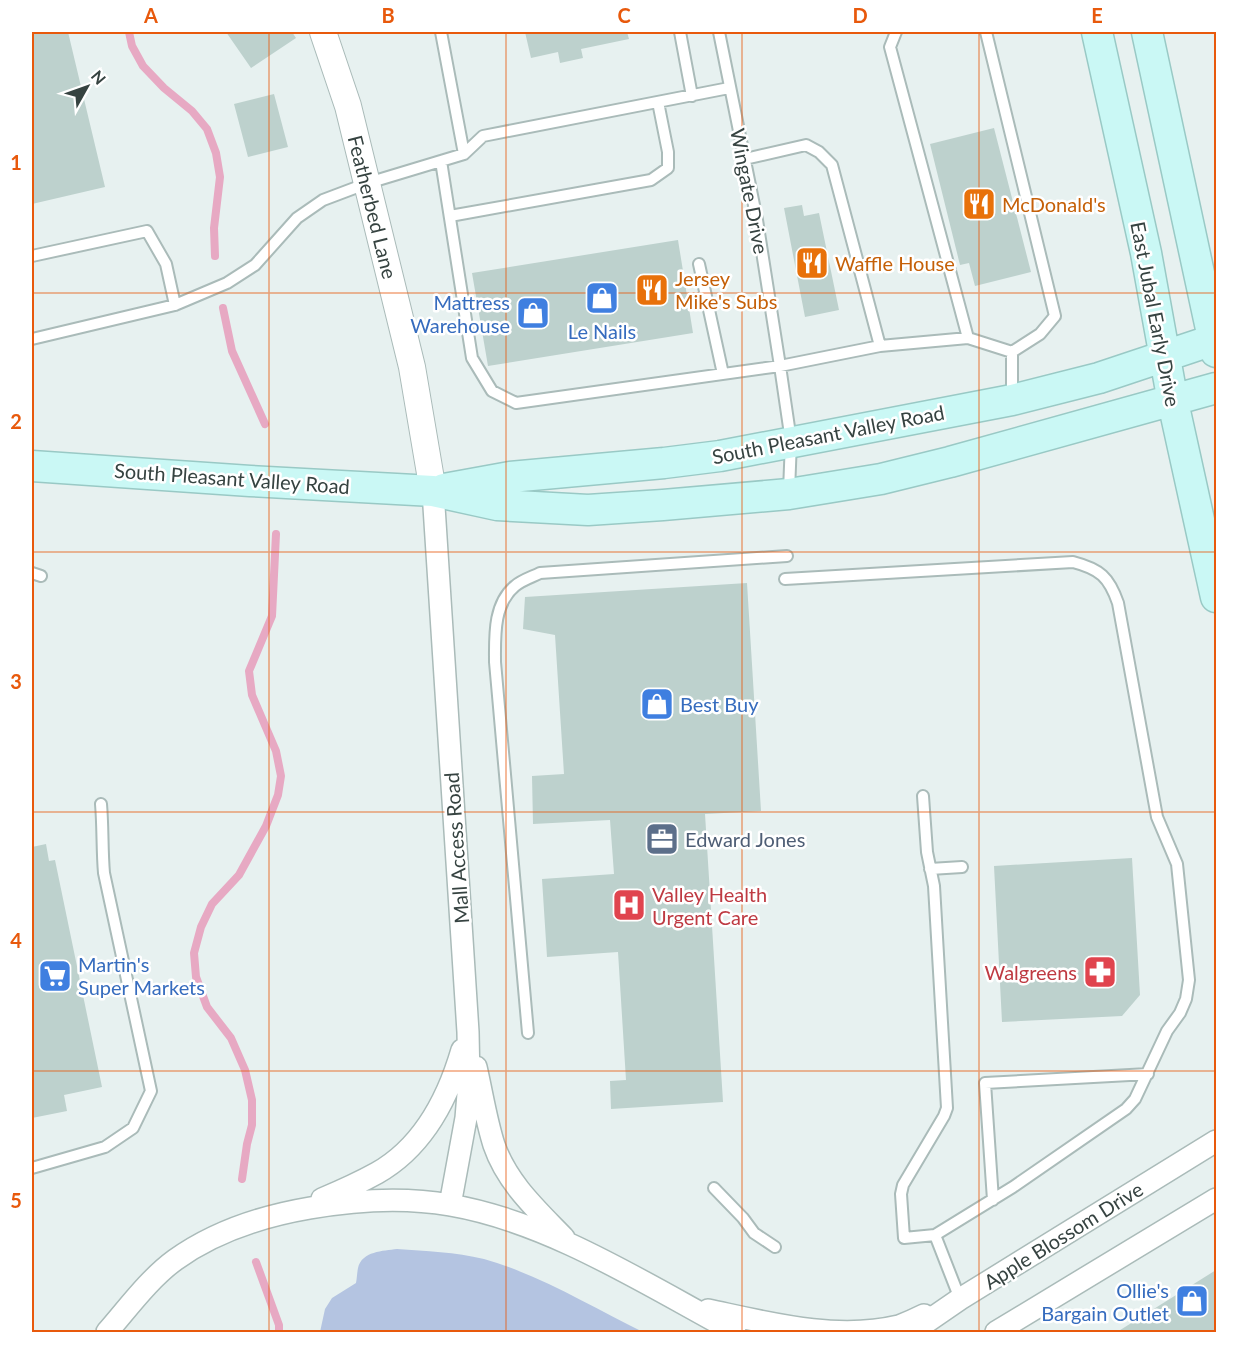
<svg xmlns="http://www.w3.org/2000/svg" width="1248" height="1364" font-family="Lato,sans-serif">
<rect width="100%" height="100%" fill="#e7f1f0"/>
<path fill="#b4c4e1" d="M397 1249C426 1251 455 1252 484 1259 540 1275 592 1307 643 1332H320L325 1309 332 1298 356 1283C357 1278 357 1273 358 1268 362 1251 383 1251 397 1249Z"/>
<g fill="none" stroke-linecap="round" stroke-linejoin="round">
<path stroke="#e7a9c3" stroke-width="8" d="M129 32 132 46 143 66 164 88 192 111 207 129 216 153 220 177 214 228 215 256
M223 308 232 351 265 424
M242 1179 247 1144 252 1125V1100L245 1070 231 1038 207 1007 196 977 194 953 201 927 212 904 239 875 266 826 278 795 281 776 276 751 252 695 249 671 272 616 276 534
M256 1262 279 1325V1332"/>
</g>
<path fill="#bdd1cd" d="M32 32H68L105 187 32 204Z
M226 32H292L296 38 251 68Z
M525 32H627L629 39 581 49 583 58 560 63 558 52 531 58Z
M274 94 288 147 248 157 234 104Z
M994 128 1031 272 975 286 969 263 960 265 930 144Z
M802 205 804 216 819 213 839 310 805 317 784 208Z
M678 240 693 333 488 366 472 273Z
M747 583 761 811 705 814 723 1102 611 1109 610 1081 626 1080 618 952 547 957 542 879 614 874 610 820 533 824 532 776 564 774 555 635 523 629 525 597Z
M46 844 49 861 55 860 102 1087 64 1095 67 1111 32 1118V847Z
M1132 858 1140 995 1122 1016 1002 1022 994 866Z
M1216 1270V1332H1117Z"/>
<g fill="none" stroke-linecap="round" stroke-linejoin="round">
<g stroke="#aabbb9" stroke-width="14">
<path id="service" d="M441 32 464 154
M680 32 692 96
M719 32 757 220 780 366 791 441 789 491
M896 32 890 47 968 338 1012 352 1040 334 1055 316 986 32
M745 159 806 145 819 152 832 165 880 346
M441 161 472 358 492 391 516 403 780 366 880 346 968 338
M450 216 651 180 668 168V152L658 102
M32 256 147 231 166 264 175 305
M699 264 723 374
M32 339 175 305 227 283 255 265 297 218 323 200 368 183 464 154 483 136 729 88
M1012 352V397
M32 573 41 576
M785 579 1073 562C1100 569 1109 577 1118 603L1157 817 1177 864 1189 980 1186 999 1180 1013 1167 1031 1135 1099 1126 1109 1013 1187 935 1235 904 1238 901 1194 903 1185 944 1116 947 1108 934 886 927 852 923 796
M930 869 962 867
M528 1033 495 662C495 637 493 604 515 586 522 580 532 577 540 573L787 556
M32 1168 105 1147 133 1128 151 1091 104 873C102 850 103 827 101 804
M714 1188 743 1218 754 1233 775 1247
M993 1200 985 1083 1148 1074
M935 1235 960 1299"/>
</g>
<g stroke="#aabbb9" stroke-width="24">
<path id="minor" d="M433 491 468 1032 469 1082 466 1118 450 1205
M476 1067C482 1093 486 1120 494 1145 507 1183 537 1210 564 1238
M322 1199C341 1191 359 1183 377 1173 423 1147 448 1098 462 1050
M708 1310C769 1323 836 1341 899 1326 907 1323 916 1319 924 1315
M107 1332C128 1308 149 1279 175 1260 214 1232 263 1216 310 1208 355 1200 405 1197 450 1205 550 1222 647 1285 735 1332
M912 1332 960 1299 1216 1141
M996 1332 1216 1199"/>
</g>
<g stroke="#aabbb9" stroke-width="28">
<path id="tertiary" d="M323 32 348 106 412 367 433 491"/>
</g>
<g stroke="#99c9c5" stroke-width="33">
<path id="secondary" d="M1097 32 1146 253 1173 402 1216 597
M1147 32 1216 352
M32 466 250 481 433 491 497 505 588 510 663 505 789 494 881 479 950 462 1216 388
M444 489 510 477 664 463 720 456 1012 400 1099 378 1216 339"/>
</g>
<use href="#service" stroke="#fff" stroke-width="10"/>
<use href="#minor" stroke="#fff" stroke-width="21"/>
<use href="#tertiary" stroke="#fff" stroke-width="26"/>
<use href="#secondary" stroke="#caf8f5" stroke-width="30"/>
</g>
<path fill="none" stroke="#e8590c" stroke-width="1.5" stroke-opacity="0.55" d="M269 32V1332M506 32V1332M742 32V1332M979 32V1332M32 293H1216M32 552H1216M32 812H1216M32 1071H1216"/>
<defs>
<g id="restaurant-square" transform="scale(1.725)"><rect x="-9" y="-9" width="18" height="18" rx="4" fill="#e8710a" stroke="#fff"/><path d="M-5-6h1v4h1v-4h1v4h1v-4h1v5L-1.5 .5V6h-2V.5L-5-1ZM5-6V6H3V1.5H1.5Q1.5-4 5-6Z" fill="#fff"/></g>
<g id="shop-square" transform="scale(1.725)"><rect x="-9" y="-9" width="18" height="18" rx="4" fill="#3f7fe0" stroke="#fff"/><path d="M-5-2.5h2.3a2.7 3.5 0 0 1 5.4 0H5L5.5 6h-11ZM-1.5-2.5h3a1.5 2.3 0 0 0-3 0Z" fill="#fff"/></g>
<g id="office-square" transform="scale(1.725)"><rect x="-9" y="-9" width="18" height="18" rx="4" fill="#5c6f8a" stroke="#fff"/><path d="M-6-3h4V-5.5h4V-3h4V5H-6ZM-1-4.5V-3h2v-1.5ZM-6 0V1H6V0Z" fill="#fff"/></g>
<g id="hospital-square" transform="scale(1.725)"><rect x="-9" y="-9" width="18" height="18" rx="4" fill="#e0444e" stroke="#fff"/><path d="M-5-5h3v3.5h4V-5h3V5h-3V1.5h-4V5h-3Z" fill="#fff"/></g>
<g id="pharmacy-square" transform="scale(1.725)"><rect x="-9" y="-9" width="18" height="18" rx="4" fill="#e0444e" stroke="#fff"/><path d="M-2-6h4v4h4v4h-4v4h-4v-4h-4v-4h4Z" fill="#fff"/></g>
<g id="supermarket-square" transform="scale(1.725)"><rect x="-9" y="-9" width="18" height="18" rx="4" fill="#3f7fe0" stroke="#fff"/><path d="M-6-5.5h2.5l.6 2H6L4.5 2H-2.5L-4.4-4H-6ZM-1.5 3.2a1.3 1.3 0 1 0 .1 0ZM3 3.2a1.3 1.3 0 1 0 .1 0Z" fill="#fff"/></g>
</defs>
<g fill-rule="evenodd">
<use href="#restaurant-square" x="979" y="204"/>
<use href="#restaurant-square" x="812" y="263"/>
<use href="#restaurant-square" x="652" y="290"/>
<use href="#shop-square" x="602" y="298"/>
<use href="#shop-square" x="533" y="313"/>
<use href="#shop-square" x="657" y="704"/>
<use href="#office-square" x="662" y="839"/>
<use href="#hospital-square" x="629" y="905"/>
<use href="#pharmacy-square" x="1100" y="972"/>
<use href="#supermarket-square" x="55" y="976"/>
<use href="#shop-square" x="1192" y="1301"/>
</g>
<g text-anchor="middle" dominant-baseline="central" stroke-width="5" stroke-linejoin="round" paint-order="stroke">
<g font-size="20" fill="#364341" stroke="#fff">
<text transform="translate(750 191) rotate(79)">Wingate Drive</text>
<text transform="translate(373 207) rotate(76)">Featherbed Lane</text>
<text transform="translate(1156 314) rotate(79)">East Jubal Early Drive</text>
<text transform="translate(828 434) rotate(-11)">South Pleasant Valley Road</text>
<text transform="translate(232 478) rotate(4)">South Pleasant Valley Road</text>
<text transform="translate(456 848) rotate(-94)">Mall Access Road</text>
<text transform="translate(1063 1235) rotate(-32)">Apple Blossom Drive</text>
</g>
<g font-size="20" fill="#c56008" stroke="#fff" text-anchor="start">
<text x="1002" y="204">McDonald's</text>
<text x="835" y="263">Waffle House</text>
<text x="675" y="278">Jersey<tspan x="675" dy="23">Mike's Subs</tspan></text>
</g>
<g font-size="20" fill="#366cbe" stroke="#fff" text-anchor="end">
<text x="510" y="302">Mattress<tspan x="510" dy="23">Warehouse</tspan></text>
<text x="602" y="331" text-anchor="middle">Le Nails</text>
<text x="680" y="704" text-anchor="start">Best Buy</text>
<text x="78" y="964" text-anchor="start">Martin's<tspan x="78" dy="23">Super Markets</tspan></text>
<text x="1169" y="1290">Ollie's<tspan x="1169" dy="23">Bargain Outlet</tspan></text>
</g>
<g font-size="20" fill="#4e5e75" stroke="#fff" text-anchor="start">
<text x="685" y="839">Edward Jones</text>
</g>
<g font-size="20" fill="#be3a42" stroke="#fff" text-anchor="start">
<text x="652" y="894">Valley Health<tspan x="652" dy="23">Urgent Care</tspan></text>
<text x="1077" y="972" text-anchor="end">Walgreens</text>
</g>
</g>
<rect width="1248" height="1364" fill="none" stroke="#ffffff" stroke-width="66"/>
<g transform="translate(87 87) rotate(50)" stroke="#ffffff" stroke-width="4.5" paint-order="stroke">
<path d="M0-4.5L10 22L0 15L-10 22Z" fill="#364341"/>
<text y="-9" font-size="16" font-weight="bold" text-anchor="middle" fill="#364341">N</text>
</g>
<rect x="33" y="33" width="1182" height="1298" fill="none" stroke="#e8590c" stroke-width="2"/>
<g font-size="20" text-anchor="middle" font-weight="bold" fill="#e8590c">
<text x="151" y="23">A</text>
<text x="388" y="23">B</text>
<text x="624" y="23">C</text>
<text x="860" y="23">D</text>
<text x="1097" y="23">E</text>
<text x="16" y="170">1</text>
<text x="16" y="429">2</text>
<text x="16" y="689">3</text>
<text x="16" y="948">4</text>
<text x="16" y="1208">5</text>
</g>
</svg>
